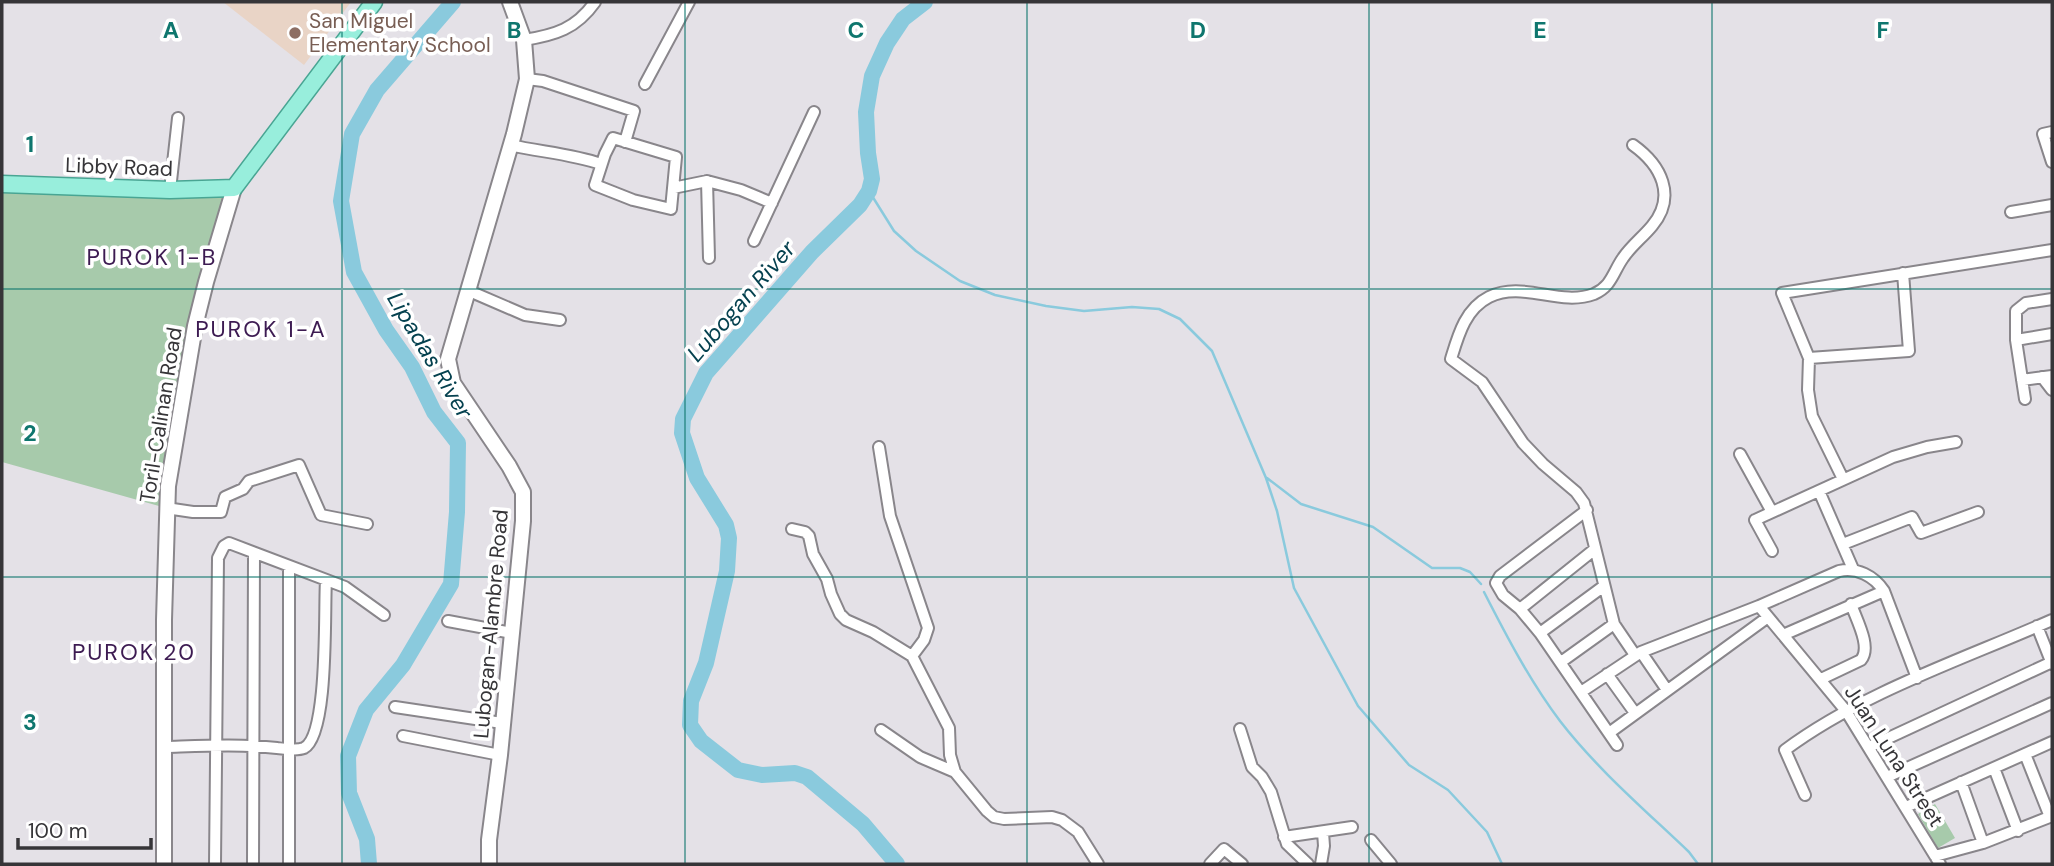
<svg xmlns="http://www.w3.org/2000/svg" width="2054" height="866" font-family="'DM Sans',sans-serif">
<rect width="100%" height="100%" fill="#e4e1e7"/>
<path fill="#e9d4c6" d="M223 2H351L304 65Z"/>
<path fill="#a7caab" d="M2 193 229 195 198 285 172 405 159 506 2 462Z
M1935 804 1955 838 1938 848 1918 814Z"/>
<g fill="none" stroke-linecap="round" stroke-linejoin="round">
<path stroke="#8acadd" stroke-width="2.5" d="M869 191 894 231 916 251 960 281 995 295 1046 306 1084 311 1132 307 1159 309 1180 319 1212 351 1266 478 1277 511 1294 588 1358 706 1409 765 1448 790 1487 832 1502 864
M1267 478 1301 504 1373 527 1432 568H1460L1470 572 1481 584
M1484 592C1507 637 1530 681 1560 721 1597 769 1645 810 1689 852L1698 864"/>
<path stroke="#8acadd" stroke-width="16" d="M369 864 367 839 349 793 348 756 366 710 403 665 451 584 457 512 458 443 434 412 412 367 386 330 354 272 341 201 352 134 377 90 453 2
M897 864 863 824 807 777 795 773 762 775 738 770 701 741 690 725 691 701 706 663 727 571 729 538 726 525 697 478 682 433 683 419 706 373 812 252 860 205 869 191 872 179 868 153 866 112 872 76 887 43 903 19 925 2"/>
<g stroke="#89868b" stroke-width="14">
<path id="street" d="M524 40C555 35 576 29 595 2
M527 79 543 81 634 111 625 142
M645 84 689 2
M2052 132 2043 134 2052 162
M613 138 676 157 671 209 633 200 595 185 605 154Z
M510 145C541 152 572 154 601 164
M1633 145C1661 165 1677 196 1652 226 1643 237 1631 246 1623 258 1613 272 1612 286 1594 294 1559 307 1523 280 1489 297 1465 309 1458 336 1451 359L1482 382 1523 443 1543 464 1576 492 1584 503 1614 624 1635 655
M707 181 709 258
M673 188 707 181 741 190 772 203
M170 190 178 118
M2011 212 2052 205
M754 241 814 112
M467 290 525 315 560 320
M2016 340 2052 334
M1809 358 1909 351 1903 273
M2042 377 2052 390
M2022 380 2052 376
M2025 399 2016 340V311L2026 303 2052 299
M879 447 890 516 928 628 924 640 912 656
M1740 454 1772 512
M1843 479 1812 416 1808 390 1809 358 1782 293 2052 250
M1819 491 1853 569
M166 508 193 512H221L225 497 243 489 249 481 299 465 321 515 367 524
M1587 510 1500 576 1496 583 1503 595 1520 609 1540 633 1617 745
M792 529 805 532 809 536 813 554 827 579 831 594 840 614 846 620 873 632 912 656 949 728 950 755 955 772 987 811 994 817 1004 819 1052 817 1062 820 1078 832 1098 864
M1843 544 1912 517 1921 533 1978 512
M1772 551 1755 520 1893 457 1927 447 1956 442
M289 566V864
M1759 606 1846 711 1940 864
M1520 609 1595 549
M448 621 512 633
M2037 626 2052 664
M1540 633 1604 586
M1783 635 1884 591
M1641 652 1667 690
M1561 662 1614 624
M1607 674 1635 713
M1821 679 1861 660C1872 647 1856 619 1851 604
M1581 692 1641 652 1759 606 1839 571C1857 567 1874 576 1884 591L1917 678
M395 707 502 723
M1240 729 1252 767 1262 777 1271 792 1287 844 1308 864
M881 730 920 757 955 772
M1609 733 1768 617
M403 736 500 755
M165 747C202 746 240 744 277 748 285 749 297 751 304 748 329 735 324 609 326 580
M1869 747 2052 662
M2025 754 2050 817
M1994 768 2018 831
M1887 777 2052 703
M1961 782 1983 843
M1805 795 1785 750C1863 692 1964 659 2052 620
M1906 807 2052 742
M1284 837 1352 827
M1371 840 1391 864
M1935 856 1983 843 2052 816
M215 864 218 558 224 546 229 543 345 587 384 615
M253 864 254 553
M1210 864 1224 849 1242 864
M1321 864 1324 846 1323 832"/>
</g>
<g stroke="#89868b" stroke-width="18">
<path id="secondary" d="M164 864V620L168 486 195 326 206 282 234 188
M489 864V840L500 755 523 521V492L509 466 453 383 448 359 514 134 527 79 524 40 510 2"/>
</g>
<g stroke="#49a593" stroke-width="19">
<path id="primary" d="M2 184 170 190 234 188 374 2"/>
</g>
<use href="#street" stroke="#fff" stroke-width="10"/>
<use href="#secondary" stroke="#fff" stroke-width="14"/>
<use href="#primary" stroke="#98eedc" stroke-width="16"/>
</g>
<path fill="none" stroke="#0f766e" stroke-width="2" stroke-opacity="0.55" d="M342 2V864M685 2V864M1027 2V864M1369 2V864M1712 2V864M2 289H2052M2 577H2052"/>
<circle fill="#8d6e63" stroke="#fff" stroke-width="2.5" cx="295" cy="33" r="7"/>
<g text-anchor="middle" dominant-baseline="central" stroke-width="7" stroke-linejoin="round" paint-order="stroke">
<g font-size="21" fill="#785e54" stroke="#fff" text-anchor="start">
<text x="309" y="21">San Miguel<tspan x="309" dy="24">Elementary School</tspan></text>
</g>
<g font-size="21" fill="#363538" stroke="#fff">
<text transform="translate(119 167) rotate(2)">Libby Road</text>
<text transform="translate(161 415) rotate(-81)">Toril-Calinan Road</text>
<text transform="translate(491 624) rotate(-85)">Lubogan-Alambre Road</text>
<text transform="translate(1894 756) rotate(57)">Juan Luna Street</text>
</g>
<g font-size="23" letter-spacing="2" fill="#3d1b52" stroke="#fff">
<text x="152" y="257">PUROK 1-B</text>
<text x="261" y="329">PUROK 1-A</text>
<text x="134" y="652">PUROK 20</text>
</g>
<g font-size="23" font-style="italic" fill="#05414f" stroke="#fff">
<text transform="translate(741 301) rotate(-49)">Lubogan River</text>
<text transform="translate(430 355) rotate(59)">Lipadas River</text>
</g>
</g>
<g font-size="23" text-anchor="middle" font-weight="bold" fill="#0f766e" stroke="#fff" stroke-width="7" stroke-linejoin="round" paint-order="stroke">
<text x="171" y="38">A</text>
<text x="514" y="38">B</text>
<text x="856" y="38">C</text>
<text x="1198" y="38">D</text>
<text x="1540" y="38">E</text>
<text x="1883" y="38">F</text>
<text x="30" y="152">1</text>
<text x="30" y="441">2</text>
<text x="30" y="730">3</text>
</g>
<rect width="2054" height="866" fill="none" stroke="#363538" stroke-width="7"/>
<path d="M18 838v10h133v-10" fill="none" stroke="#363538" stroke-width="3.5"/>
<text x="28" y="838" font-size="21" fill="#363538" stroke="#ffffff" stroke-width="5" paint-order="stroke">100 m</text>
</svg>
